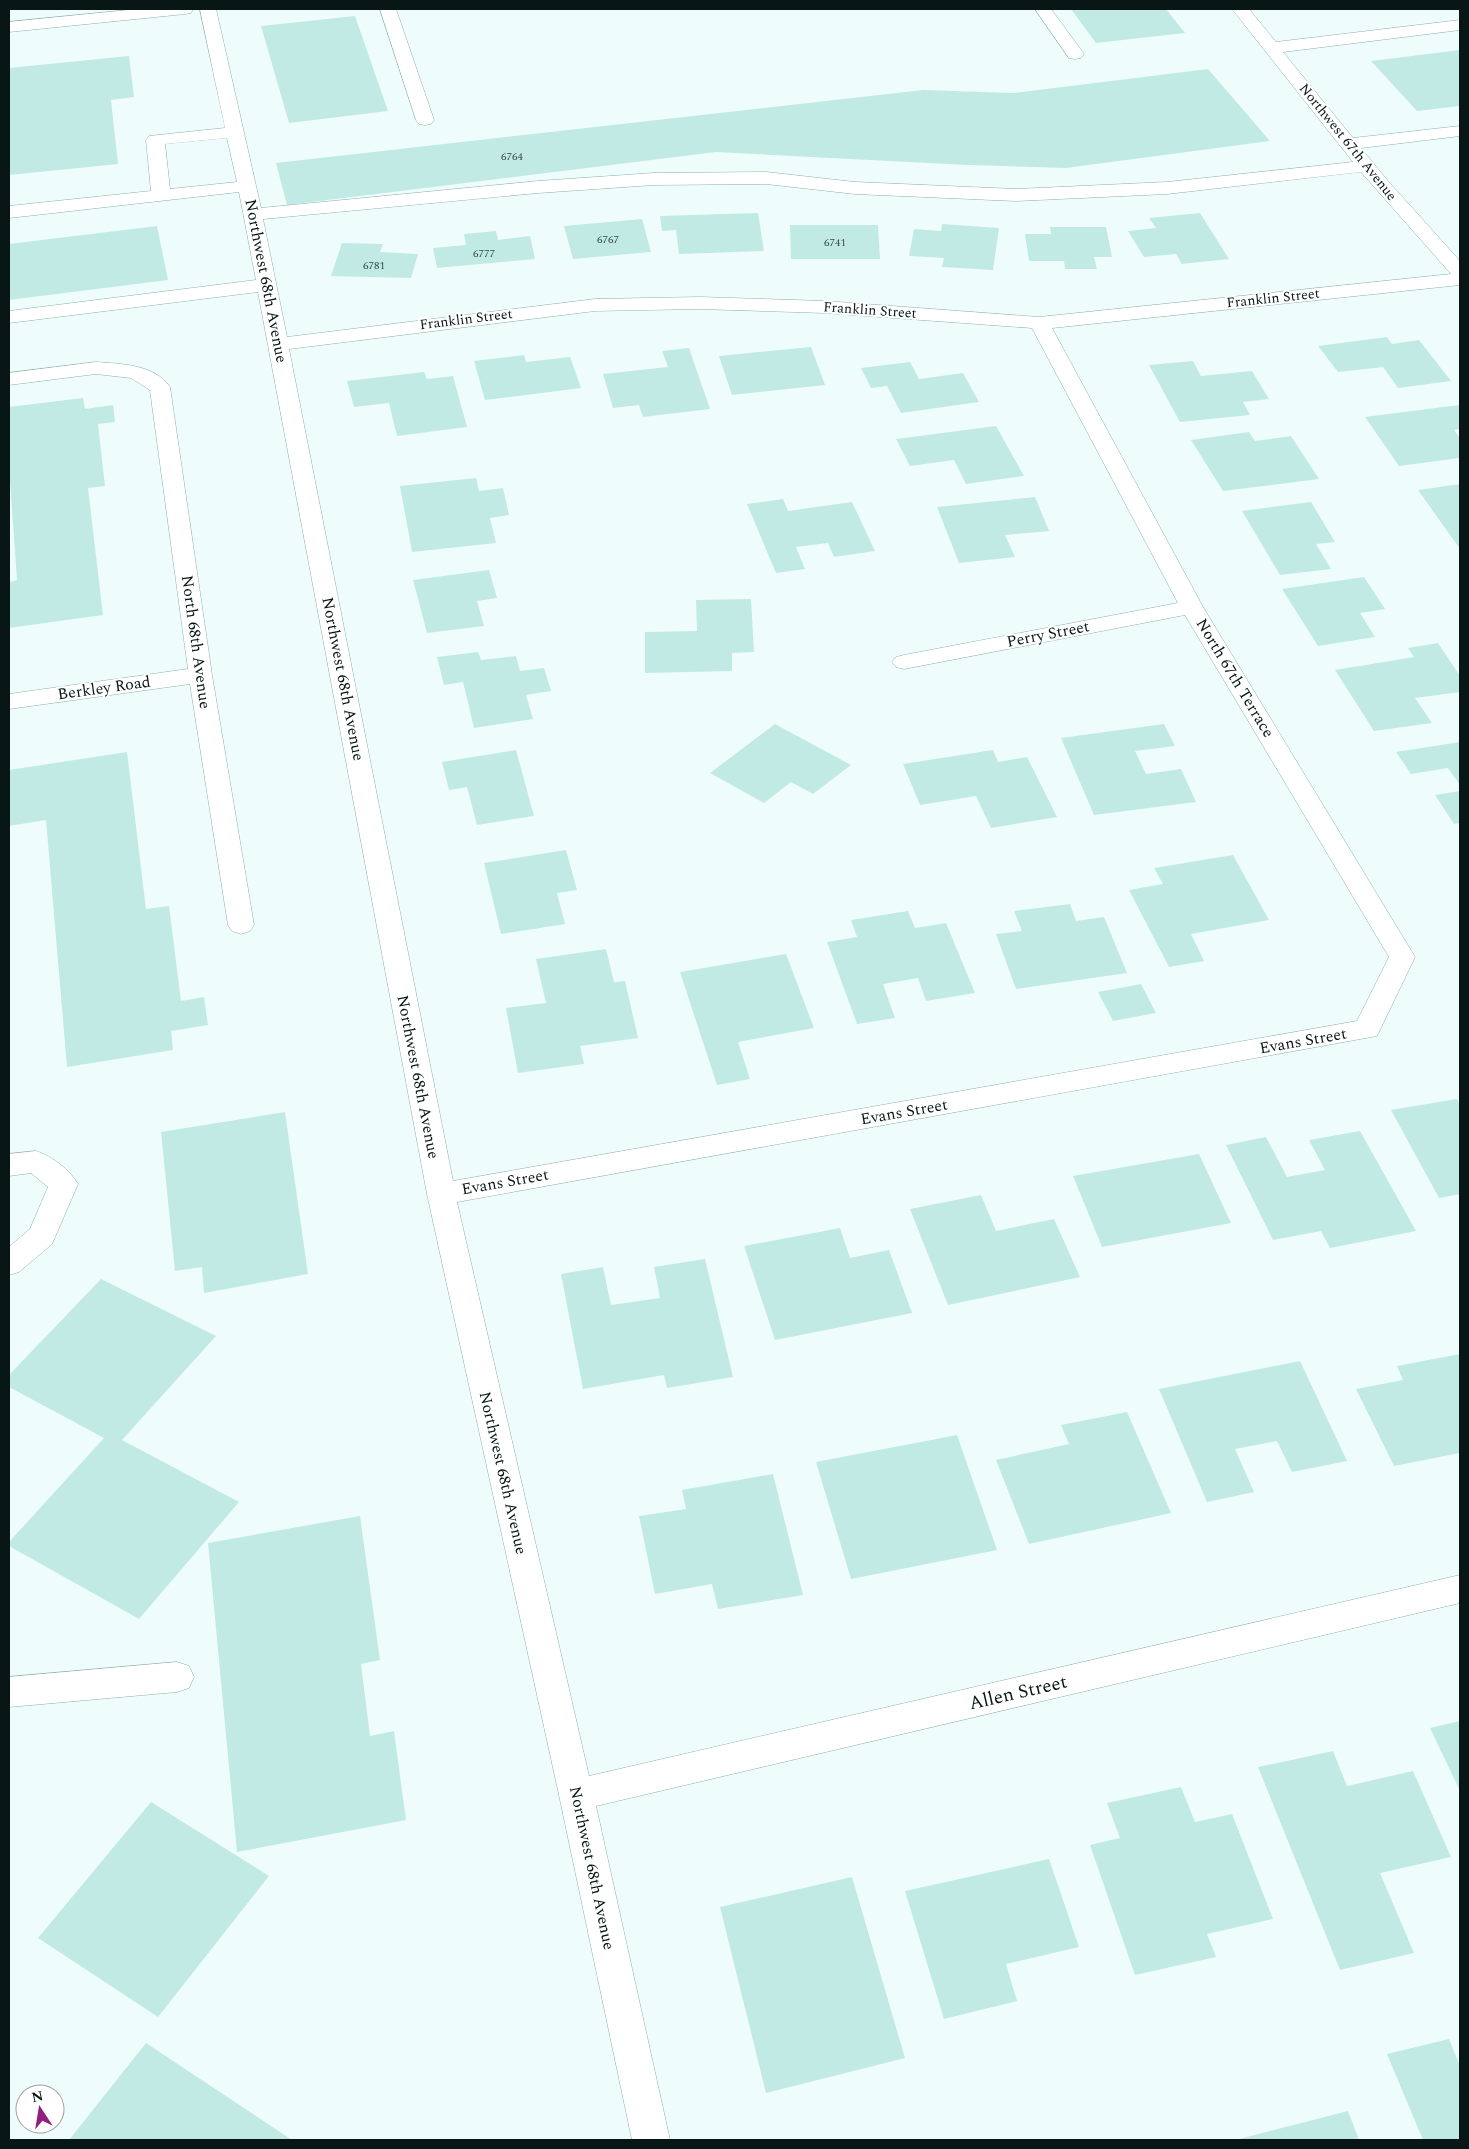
<svg xmlns="http://www.w3.org/2000/svg" width="1469" height="2149" font-family="Spectral,serif">
<rect width="100%" height="100%" fill="#eefdfb"/>
<path fill="#c2eae4" d="M1071 9H1166L1185 33 1096 43Z
M355 16 388 111 289 123 261 26Z
M1460 50V106L1417 111 1371 61Z
M129 56 134 97 111 100 118 164 9 175V68Z
M1208 69 1270 141 1066 168 967 165 716 152 287 205 276 163 923 90 1013 93Z
M758 213 764 251 679 254 676 230 662 231 660 216Z
M1200 213 1229 259 1182 264 1176 254 1144 257 1128 231 1156 228 1149 218Z
M642 219 651 252 573 259 564 226Z
M942 224 999 228 993 270 942 267 944 258 909 256 914 229 941 231Z
M790 225H878L880 259H791Z
M157 226 168 280 9 300V244Z
M1050 227H1106L1112 257H1094L1097 269H1065L1064 261H1029L1025 234H1051Z
M496 231 498 240 530 236 535 259 437 268 433 248 466 245 464 234Z
M342 243 383 244 380 252 418 254 411 278 331 276Z
M1387 337 1392 344 1419 340 1451 381 1398 388 1383 367 1338 372 1318 346Z
M811 347 825 385 732 395 719 356Z
M689 348 710 409 643 417 639 405 613 408 603 374 668 367 662 351Z
M524 355 526 362 570 357 581 388 485 400 474 361Z
M1193 361 1201 376 1252 371 1269 399 1243 402 1250 415 1180 422 1149 365Z
M910 362 919 379 963 373 979 402 901 413 887 386 871 388 861 368Z
M424 372 427 379 453 376 467 427 397 436 389 403 354 407 347 381Z
M83 398 85 409 113 405 115 422 98 424 105 486 88 488 103 615 9 628V582L17 580 9 467V407Z
M1459 405 1460 429 1454 430 1460 438V458L1399 466 1365 417Z
M996 426 1024 476 966 484 954 460 910 466 896 439Z
M1249 432 1255 441 1291 436 1319 479 1223 491 1191 440Z
M476 478 479 491 503 488 509 515 490 518 496 543 412 552 400 486Z
M1460 484V549L1418 490Z
M1035 497 1049 531 1005 535 1015 557 959 563 937 507Z
M783 499 788 511 852 502 875 551 834 557 828 543 796 547 805 569 776 573 747 504Z
M1311 502 1335 542 1316 544 1331 569 1280 575 1242 511Z
M489 570 497 598 477 601 484 626 427 633 413 580Z
M1364 577 1385 609 1360 613 1375 637 1318 646 1282 589Z
M751 599 754 652 732 653V671L645 673V632L697 631 696 600Z
M1438 643 1460 676V692L1415 698 1432 723 1374 731 1335 670 1414 657 1408 648Z
M478 652 481 660 516 656 520 671 544 668 551 691 526 695 533 719 474 728 463 682 444 685 437 657Z
M775 724 851 765 813 794 791 782 764 803 710 773Z
M1164 724 1175 746 1135 751 1146 774 1181 769 1196 802 1094 815 1061 738Z
M1460 742V785L1448 768 1411 774 1396 752Z
M516 750 534 816 477 825 467 787 449 790 442 762Z
M993 750 998 762 1027 757 1057 817 991 828 976 796 920 805 903 764Z
M127 752 146 909 169 906 181 1001 204 997 208 1025 171 1031 173 1050 67 1067 46 820 9 826V770Z
M1460 791V823L1454 824 1435 795Z
M566 850 577 890 557 893 565 924 501 934 484 863Z
M1233 855 1269 920 1191 934 1204 961 1169 967 1129 890 1163 884 1154 868Z
M1070 904 1076 921 1104 917 1127 973 1016 989 996 934 1022 931 1014 911Z
M908 911 915 928 946 923 975 993 926 1001 918 978 883 984 895 1018 857 1024 827 942 857 937 851 920Z
M606 949 614 982 625 981 638 1038 580 1046 584 1064 518 1073 506 1008 546 1003 536 959Z
M786 954 814 1028 738 1042 750 1079 717 1085 680 972Z
M1141 984 1156 1013 1113 1021 1098 992Z
M1457 1099 1460 1105V1194L1439 1198 1391 1110Z
M285 1112 308 1274 204 1293 202 1267 175 1271 161 1132Z
M1360 1131 1416 1231 1330 1248 1321 1231 1273 1240 1226 1145 1266 1137 1287 1177 1325 1170 1309 1140Z
M1199 1154 1231 1223 1102 1247 1073 1176Z
M981 1195 996 1231 1054 1219 1080 1277 948 1305 910 1209Z
M840 1228 850 1258 889 1250 912 1313 775 1340 744 1246Z
M705 1259 733 1377 667 1388 664 1375 583 1389 561 1274 603 1267 611 1305 660 1298 654 1267Z
M101 1279 216 1336 122 1440 239 1502 139 1619 9 1546V1542L104 1438 9 1387V1375Z
M1460 1354V1453L1394 1466 1356 1389 1403 1380 1397 1366Z
M1300 1361 1347 1461 1292 1472 1277 1441 1235 1449 1254 1492 1207 1502 1159 1389Z
M1127 1412 1171 1513 1029 1544 996 1460 1069 1444 1061 1425Z
M957 1435 997 1550 851 1579 816 1462Z
M773 1474 803 1595 718 1609 712 1584 655 1594 639 1516 686 1509 682 1490Z
M360 1516 380 1660 361 1664 370 1736 394 1731 406 1820 237 1852 208 1543Z
M1460 1721V1791L1430 1728Z
M1333 1751 1347 1786 1413 1771 1451 1857 1380 1873 1414 1953 1340 1970 1258 1767Z
M1181 1787 1195 1822 1232 1814 1273 1919 1207 1934 1216 1957 1135 1975 1090 1845 1120 1838 1107 1803Z
M151 1802 269 1876 158 2017 38 1938Z
M1049 1859 1079 1947 1006 1964 1017 2001 944 2019 905 1891Z
M852 1877 905 2058 766 2093 720 1907Z
M1449 2039 1460 2066V2140H1423L1387 2054Z
M146 2043 292 2140H69Z
M1348 2111 1359 2140H1235Z"/>
<g fill="none" stroke-linecap="round" stroke-linejoin="round">
<g stroke="#8ab0ab" stroke-width="1">
<path id="minor" d="M200 9H216L261 208 538 181 654 173 766 172 855 182 1016 189 1167 182 1353 162 1232 9H1249L1276 42 1460 20V30L1283 52 1353 138 1460 126V136L1361 148 1388 181 1460 261V285L1052 328 1203 607 1415 957 1377 1036 457 1202 589 1776 1460 1575V1603L596 1806 670 2140H632L559 1795 427 1194 258 292 9 323V311L256 280 239 192 9 218V206L151 191 146 140 149 136 225 128ZM227 138 237 182 170 189 165 144ZM1361 172 1451 274 1039 317 825 301 700 297 595 299 287 337 263 219 538 193 654 185 766 184 855 194 1016 201 1167 194ZM700 309 825 313 1032 328 1178 603 904 655 896 657 892 662 896 667 904 669 1185 615 1389 957 1357 1021 453 1181 289 349 595 311Z
M380 9H396L434 120 431 124 425 125 419 124 416 120Z
M1035 9H1051L1084 54 1081 58 1075 59 1069 58Z
M96 362C121 364 154 364 170 387L212 675 254 925 250 931 241 934 232 931 228 925 190 684 9 709V694L188 669 150 390 131 378 96 374 9 385V373Z
M36 1151C52 1156 70 1170 78 1184L52 1244 19 1272 9 1275V1247L30 1229 48 1187 31 1173 9 1176V1154Z
M177 1662 189 1666 194 1677 189 1688 177 1692 9 1707V1677Z"/>
</g>
<g stroke="#8ab0ab" stroke-width="1">
<path id="major" d="M138 9H193L191 13 185 14 9 32V22Z"/>
</g>
<use href="#minor" fill="#fff" fill-rule="evenodd"/>
<use href="#major" fill="#fff" fill-rule="evenodd"/>
</g>
<g text-anchor="middle" dominant-baseline="central" stroke-width="4" stroke-linejoin="round" paint-order="stroke">
<g font-size="11" fill="#364c49">
<text x="512" y="156">6764</text>
<text x="608" y="239">6767</text>
<text x="835" y="242">6741</text>
<text x="484" y="253">6777</text>
<text x="374" y="265">6781</text>
</g>
<g font-size="14" fill="#081715" stroke="#fff">
<text transform="translate(1348 142) rotate(51)">Northwest 67th Avenue</text>
<text transform="translate(1273 298) rotate(-6)">Franklin Street</text>
<text transform="translate(870 310) rotate(4)">Franklin Street</text>
<text transform="translate(466 319) rotate(-7)">Franklin Street</text>
</g>
<g font-size="16" fill="#081715" stroke="#fff">
<text transform="translate(266 281) rotate(79)">Northwest 68th Avenue</text>
<text transform="translate(1048 634) rotate(-11)">Perry Street</text>
<text transform="translate(196 642) rotate(82)">North 68th Avenue</text>
<text transform="translate(1235 678) rotate(59)">North 67th Terrace</text>
<text transform="translate(343 679) rotate(79)">Northwest 68th Avenue</text>
<text transform="translate(104 688) rotate(-8)">Berkley Road</text>
<text transform="translate(1303 1041) rotate(-10)">Evans Street</text>
<text transform="translate(418 1077) rotate(79)">Northwest 68th Avenue</text>
<text transform="translate(904 1112) rotate(-10)">Evans Street</text>
<text transform="translate(505 1182) rotate(-10)">Evans Street</text>
<text transform="translate(503 1473) rotate(77)">Northwest 68th Avenue</text>
<text transform="translate(592 1868) rotate(78)">Northwest 68th Avenue</text>
</g>
<g font-size="19" fill="#081715" stroke="#fff">
<text transform="translate(1018 1693) rotate(-13)">Allen Street</text>
</g>
</g>
<rect width="1469" height="2149" fill="none" stroke="#081715" stroke-width="20"/>
<g transform="translate(40 2109) rotate(348)"><circle r="24" fill="#ffffff" stroke="#9ca2a1"/>
<path d="M0-4L9 19L0 12L-9 19Z" fill="#921f7e"/>
<text y="-8" font-size="14" font-weight="bold" text-anchor="middle" fill="#081715">N</text>
</g>
</svg>
